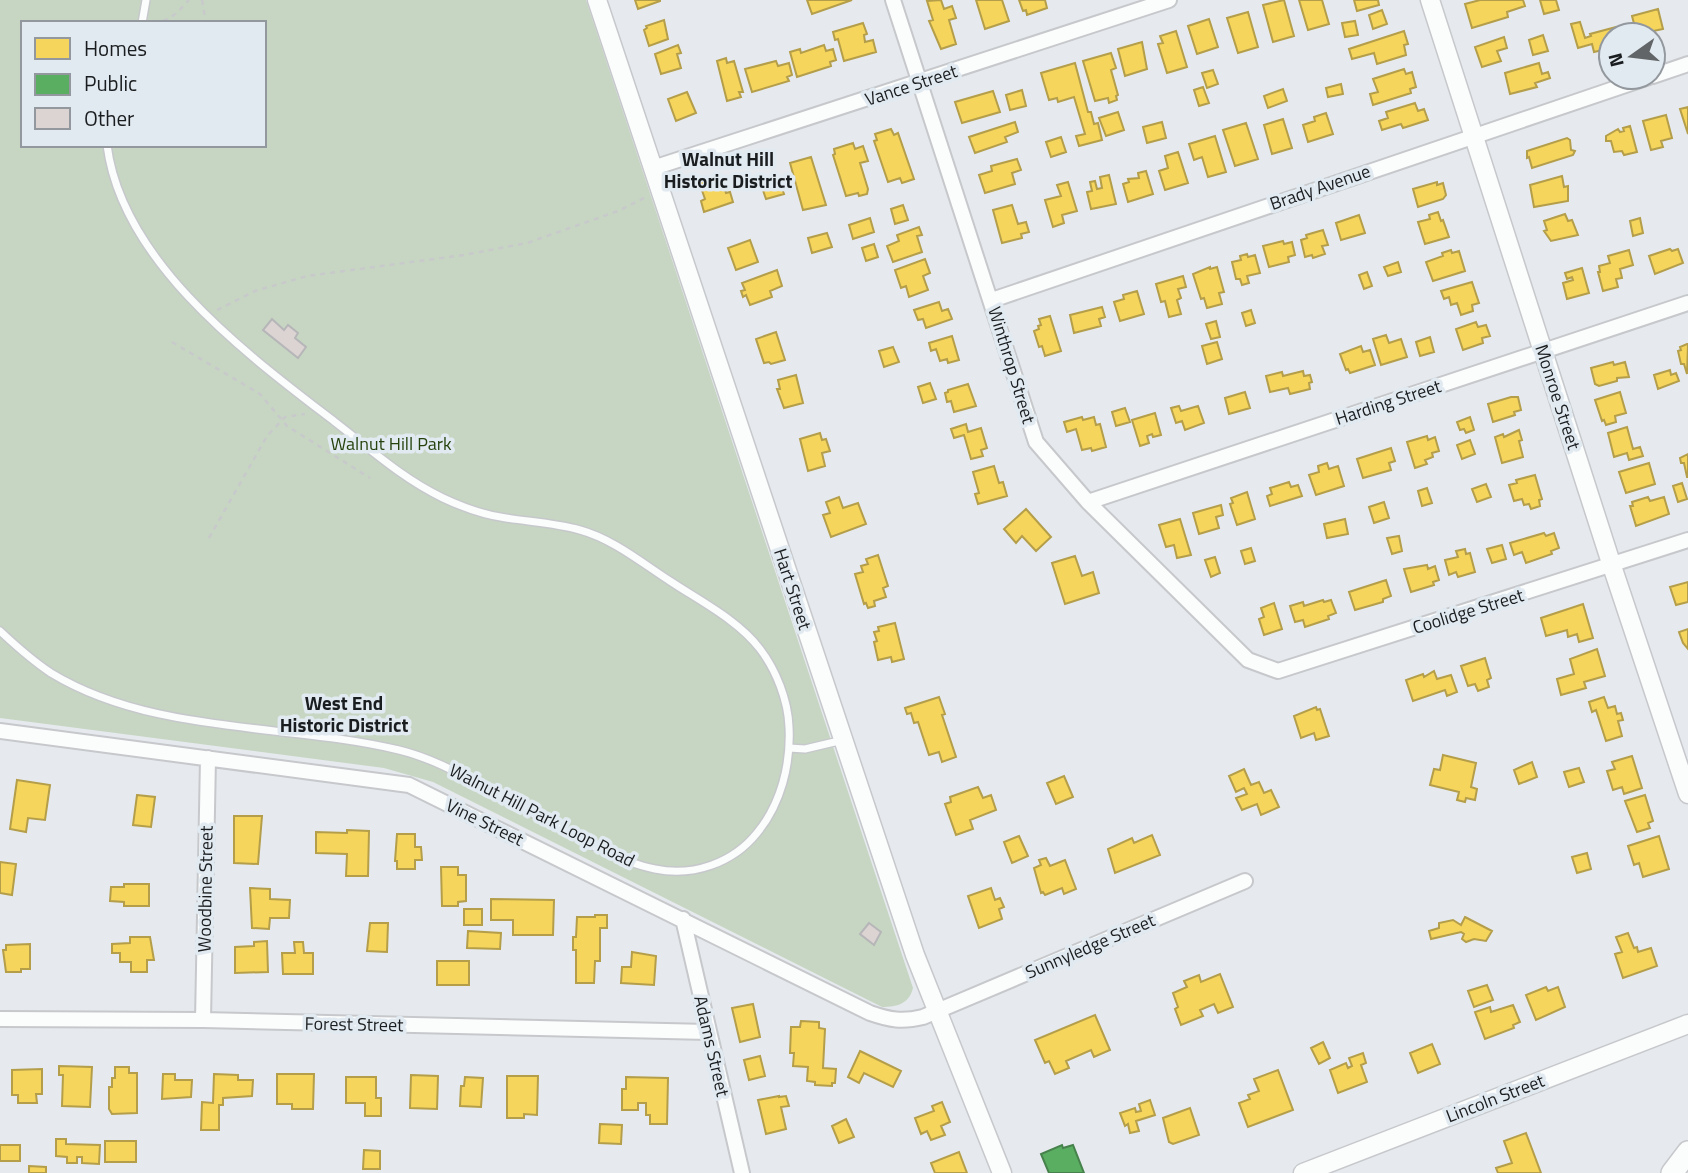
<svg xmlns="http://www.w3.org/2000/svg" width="1688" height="1173" font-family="'Titillium Web',sans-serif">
<rect width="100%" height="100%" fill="#e6eaee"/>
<path fill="#c7d6c3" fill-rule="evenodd" d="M0 0H586L913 988C909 1004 897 1007 882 1007L433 782 384 768 0 718ZM23 23H264V145H23Z"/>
<path fill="#f6d55c" stroke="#b49e4a" stroke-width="2" d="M635 0H660V1L638 9Z
M807 0H852L812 14Z
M941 0 944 9 952 6 956 18 949 20 956 44 941 49 929 21 933 20 927 1Z
M976 0H1002L1009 21 985 29Z
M1019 0H1045L1047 8 1027 15 1026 10 1023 11Z
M1284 0 1294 36 1273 42 1263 5Z
M1299 0H1322L1329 24 1308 30Z
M1354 0H1378L1379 5 1357 11Z
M1480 0H1523L1525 6 1507 12 1508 17 1472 28 1465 4Z
M1540 0H1556L1559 10 1544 14Z
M1658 9 1663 29 1653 31V35H1637L1632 16Z
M1382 10 1387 24 1373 29 1369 15Z
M1248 12 1258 47 1238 53 1227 18Z
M1209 19 1218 47 1197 54 1188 26Z
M664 20 668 39 649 46 644 30 647 28 646 26Z
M1355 21 1358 35 1345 37 1342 23Z
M1580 22 1585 38 1591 36 1590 34 1616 27 1618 35H1611V48L1594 52 1592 44 1578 48 1571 24Z
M863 23 867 34 864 35 865 42 873 40 876 52 844 61 838 39 835 40 833 32Z
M1176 31 1187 67 1167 73 1158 44 1163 43 1160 36Z
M1404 31 1408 44 1404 45 1406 55 1377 64 1374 53 1352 59 1349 49Z
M1543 35 1548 51 1533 55 1529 40Z
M1504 37 1507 48 1497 51 1501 61 1482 67 1475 47Z
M1142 42 1147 69 1125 76 1118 49Z
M678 45 681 53 677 54 681 68 661 74 655 54Z
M824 45 826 51 833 49 836 60 830 62 831 66 797 77 790 52 800 49 801 53Z
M1111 53 1116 68 1111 70 1118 95 1116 96 1117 100 1109 103 1108 98 1095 101 1083 61Z
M726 58 727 63 734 61 743 92H739L741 97 727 101 717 61Z
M776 61 778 66 789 63 792 75 787 77 789 81 752 92 745 69Z
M1075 63 1088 112H1091L1094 124 1098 123 1102 140 1079 146 1076 136 1085 134 1074 97 1058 102 1057 98 1049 100 1041 73Z
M1539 63 1542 74 1548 72 1550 78 1535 83 1537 87 1510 94 1505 73Z
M1404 69 1406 74 1412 72 1416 87 1410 89 1411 93 1373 105 1370 94 1378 92 1373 79Z
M1213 70 1218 84 1207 88 1202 73Z
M1341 84 1343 94 1328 97 1326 88Z
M1203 87 1209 103 1199 106 1194 90Z
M1283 89 1287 101 1268 108 1264 96Z
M1022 90 1026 106 1010 110 1006 95Z
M993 91 1000 112 962 123 955 102Z
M687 92 696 113 676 121 668 99Z
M1415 103 1418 111 1424 109 1428 120 1403 128 1401 124 1382 130 1379 121 1388 118 1386 112Z
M1688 107V134L1680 109Z
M1118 112 1124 130 1106 136 1099 118Z
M1326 113 1333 134 1308 142 1303 125 1315 121 1314 117Z
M1666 115 1672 138 1661 141 1663 147 1651 150 1643 121Z
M1283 119 1292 148 1272 154 1264 125Z
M1015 122 1018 132 1005 137 1007 142 975 153 969 137Z
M1162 122 1166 138 1147 143 1143 127Z
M1246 123 1258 159 1235 166 1223 130Z
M1630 126 1637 152 1624 155 1622 151 1614 152 1611 141H1606V136L1618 129 1620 132 1624 131 1623 128Z
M891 129 894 135 898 133 914 179 902 183 900 178 888 182 874 141 877 140 875 134Z
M1215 136 1226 172 1208 177 1202 157 1194 160 1189 144Z
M1061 137 1066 152 1051 157 1046 142Z
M1567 138 1570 140 1571 150 1575 151 1573 155 1532 168 1529 157 1527 158V151Z
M853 143 855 149 863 146 868 161 860 163 868 189 867 194 859 196 858 193 846 196 833 155 835 154 834 149Z
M1178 152 1188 183 1165 190 1159 171 1168 168 1165 156Z
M811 157 826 205 803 210 790 163Z
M1017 159 1021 170 1012 173 1015 184 985 193 979 175 992 171 991 166Z
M1146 171 1153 194 1128 202 1123 184 1129 182 1128 179 1139 178 1138 173Z
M777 174 784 194 766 199 759 179Z
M1109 175 1116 204 1091 209 1087 192 1092 191 1090 182 1095 181 1097 189 1102 188 1100 177Z
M1562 176 1564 187 1568 186V201L1534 207 1530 185Z
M713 178 714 182 721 179 726 193 730 192 733 202 704 212 701 201 705 199 699 182Z
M1068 182 1077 211 1062 215 1064 223 1053 227 1045 200 1061 196 1057 185Z
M1437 182V185L1443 183 1446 195 1443 199 1418 207 1413 189Z
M903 205 908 220 895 224 891 209Z
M1012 205 1018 224 1026 222 1029 232 1021 234 1022 238 1002 243 993 210Z
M1438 212 1441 221 1443 220 1449 237 1425 244 1418 222 1430 219 1429 215Z
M1565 214 1568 221 1572 220 1578 235 1551 241 1544 231 1547 230 1544 221Z
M1359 215 1365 233 1341 240 1336 223Z
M870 218 874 232 853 239 849 225Z
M1640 218 1643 233 1633 236 1630 221Z
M919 227 922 235 917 236 922 252 893 262 887 246 899 241 897 235Z
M1323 230 1328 245 1322 246 1325 254 1313 258 1312 255 1305 257 1301 240 1307 238 1306 235Z
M827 233 832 247 812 253 808 238Z
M750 240 758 262 736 270 728 248Z
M1283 241 1284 244 1292 242 1295 255 1288 257 1289 262 1269 267 1263 246Z
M874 244 878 257 866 261 862 248Z
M1670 249 1672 251 1678 249 1683 263 1655 274 1649 256Z
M1451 250 1452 253 1459 251 1465 271 1433 281 1426 262 1443 256 1442 253Z
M1629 250 1633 265 1620 269 1622 278 1616 279 1618 287 1603 291 1598 272H1600L1599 266 1610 263 1608 256Z
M1247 254 1248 257 1255 255 1260 273 1247 276 1249 283 1242 285 1240 279H1236L1232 262 1241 260 1240 256Z
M925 259 930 273 923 276 928 290 909 297 906 286 901 288 895 270Z
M1398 262 1401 272 1388 276 1384 267Z
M1210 267V269L1217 267 1224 292 1219 293 1222 304 1207 308 1204 298 1201 299 1193 274Z
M1582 268 1589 293 1567 299 1563 283 1573 280 1572 277 1567 279 1565 273Z
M777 270 782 286 770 291 772 297 750 305 746 295 743 297 741 291 745 290 742 283Z
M1367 272 1372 286 1364 289 1359 275Z
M1183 276 1186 287 1178 289 1181 298 1177 300 1181 314 1169 317 1165 301 1161 302 1156 284Z
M1472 282 1479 303 1472 305 1473 311 1461 315 1457 303 1451 305 1449 297 1444 299 1441 291Z
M1137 291 1144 314 1120 321 1114 302 1124 299 1123 295Z
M939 302 942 311 948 309 952 319 926 328 923 319 918 320 914 310Z
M1102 307 1105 317 1099 319 1101 326 1074 333 1070 315Z
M1251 310 1255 323 1246 326 1242 313Z
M1050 316 1061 351 1045 356 1042 346 1039 347 1034 331 1039 329 1038 326 1041 325 1039 319Z
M1216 321 1220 337 1211 339 1206 324Z
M1476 322 1478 327 1486 325 1490 336 1482 338 1483 343 1463 350 1456 329Z
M776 332 785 360 771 364 769 362 764 363 756 339Z
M1386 335 1389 343 1401 339 1407 357 1381 365 1373 339Z
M952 336 959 360 948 363 947 359 940 361 936 349 931 351 929 343Z
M1430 337 1434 352 1420 356 1416 342Z
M1217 342 1222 359 1207 364 1202 346Z
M1687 344H1688L1687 374 1684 364H1681L1678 351 1681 350 1680 347Z
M1361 346 1363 352 1370 350 1375 365 1350 373 1348 369 1346 370 1340 354Z
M893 347 899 362 884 367 879 351Z
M1613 362 1614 365 1625 362 1629 377 1617 378V381L1599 386 1595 384 1591 368Z
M1670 370 1671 375 1676 373 1679 381 1658 389 1654 375Z
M1303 371 1304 376 1310 375 1312 382 1309 383 1310 389 1290 394 1288 388 1270 392 1266 376 1282 372 1283 376Z
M796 375 803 403 784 408 777 389H780L778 380Z
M930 383 936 399 923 403 918 387Z
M968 384 976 406 954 412 951 401 947 402 945 393 948 392V390Z
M1245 392 1250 408 1229 414 1225 398Z
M1620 392 1626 413 1615 416 1616 422 1606 425 1604 420 1602 421 1595 400Z
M1511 397H1518L1521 410 1514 412 1515 415 1493 422 1488 404Z
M1179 406 1181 411 1198 406 1204 423 1185 430 1182 421 1176 423 1171 408Z
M1125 408 1130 422 1116 426 1112 412Z
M1155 413 1161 435 1153 437 1152 434 1147 436 1149 443 1140 446 1132 420Z
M1082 417 1083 420 1094 417 1096 425 1100 424 1106 447 1092 451 1091 448 1082 450 1076 429 1067 432 1064 422Z
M1470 417 1474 430 1466 433 1464 429 1460 430 1457 422Z
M966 424 968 432 981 428 987 448 981 450 983 456 971 459 964 435 954 438 951 429Z
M1627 427 1633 449 1640 447 1643 456 1629 460 1627 453 1614 457 1608 433Z
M1519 430 1522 440 1519 441 1523 457 1502 463 1495 437 1503 434 1504 437Z
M820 433 822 440 826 439 830 451 822 453 825 466 808 471 800 439Z
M1427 436 1428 440 1435 437 1439 451 1432 453 1433 457 1425 460 1427 464 1415 468 1407 442Z
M1470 440 1475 454 1462 459 1457 445Z
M1391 448 1395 461 1389 463 1391 470 1363 478 1357 459Z
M1688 454V477H1687L1684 463H1681L1680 458Z
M1327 463 1329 469 1338 466 1344 486 1316 495 1309 475 1319 472 1318 466Z
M1649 463 1655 484 1626 493 1619 472Z
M994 466 999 483 1003 482 1007 496 978 504 975 494 979 493 973 472Z
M1535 475 1542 499 1539 500 1540 506 1531 509 1529 504 1524 505 1522 499 1514 501 1509 485 1517 483 1516 480Z
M1289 482 1291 487 1298 485 1302 496 1270 506 1267 496 1272 494 1270 488Z
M1682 483 1687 499 1678 502 1673 486Z
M1486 484 1491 497 1477 502 1472 489Z
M1427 488 1432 503 1422 506 1418 491Z
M1247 492 1255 519 1237 525 1230 504 1233 503 1231 498Z
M839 497 843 508 858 503 866 524 831 537 823 515 830 513 826 502Z
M1648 497 1650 501 1664 497 1669 514 1636 526 1630 506H1633L1632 502Z
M1384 502 1389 518 1374 523 1369 507Z
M1221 505 1223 515 1216 517 1219 528 1199 534 1193 513Z
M1026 509 1051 537 1036 551 1022 536 1016 543 1004 529Z
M1180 519 1191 555 1177 558 1174 545 1166 547 1159 525Z
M1345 519 1348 534 1327 538 1324 524Z
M1544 533 1546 536 1554 533 1559 548 1551 551 1552 554 1526 563 1522 552 1514 555 1510 543Z
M1399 536 1402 551 1392 554 1387 538Z
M1502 545 1506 559 1492 563 1487 549Z
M1251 548 1255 561 1245 564 1241 551Z
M1465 549 1466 554 1470 553 1475 572 1458 577 1456 572 1449 575 1445 560 1458 557 1456 551Z
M878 555 888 586 883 588 886 597 874 601 875 606 868 608 866 603 864 604 855 574 863 572 861 566 868 564 866 559Z
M1075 556 1082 576 1093 572 1099 593 1065 604 1052 563Z
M1215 557 1220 573 1211 577 1205 560Z
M1427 565 1428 569 1435 566 1439 580 1433 582 1434 585 1411 592 1404 569Z
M1386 580 1391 596 1383 599V602L1355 610 1349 592Z
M1688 582V602L1676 605 1670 587Z
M1323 600 1324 602 1331 600 1336 613 1328 616 1329 619 1305 627 1303 620 1295 622 1290 606 1303 602 1304 606Z
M1274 603 1282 629 1264 635 1259 619 1264 617 1261 608Z
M1583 604 1593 638 1579 642 1577 634 1568 637 1567 630 1546 636 1541 618Z
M895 623 904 659 892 662 891 657 878 660 874 642 877 641 874 632 879 631 878 627Z
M1688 629V649L1683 643 1679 632Z
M1597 649 1605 676 1584 682 1586 688 1561 695 1557 679 1574 674 1570 659Z
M1485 658 1491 678 1487 680 1489 687 1478 691 1475 684 1468 686 1461 666Z
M1434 671 1437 679 1451 675 1457 692 1447 696 1445 690 1413 701 1406 680 1423 674 1424 677Z
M939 697 945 714 942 715 956 757 942 762 939 752 929 755 918 722 914 723 911 713 907 714 905 708Z
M1604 697 1608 708 1615 706 1617 714 1621 713 1623 720 1618 721 1622 736 1606 741 1596 710 1592 712 1589 702Z
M1316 707 1317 710 1320 709 1329 736 1316 740 1314 733 1301 738 1294 716Z
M1443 755 1476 763 1471 787 1477 789 1475 800 1466 798 1465 802 1457 800 1459 792 1430 785 1434 769 1440 770Z
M1632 756 1642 788 1624 794 1622 787 1613 790 1607 771 1615 769 1612 762Z
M1532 762 1537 777 1519 784 1514 770Z
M1579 768 1584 782 1569 787 1564 772Z
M1244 769 1251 785 1259 782 1264 793 1271 790 1279 807 1261 815 1257 804 1242 810 1236 798 1247 794 1244 788 1236 792 1229 776Z
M1064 776 1073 797 1056 804 1047 783Z
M17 780 50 785 45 820 28 818 26 832 10 829Z
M978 787 983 798 991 795 996 810 970 820 973 829 956 835 945 804 951 802 950 797Z
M137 795 155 797 151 827 133 825Z
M1645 795 1653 821 1648 823 1650 828 1637 832 1625 801Z
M234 816H262L258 864 234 863Z
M347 830 369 831 368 876H346L347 854 316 853V832L347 833Z
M397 834H415V847H421L422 860H415V869H397V861H395Z
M1152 835 1160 855 1115 873 1108 849 1132 838 1134 843Z
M1019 836 1028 856 1012 863 1004 842Z
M1659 836 1669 869 1643 877 1639 863 1634 865 1628 846Z
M1587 853 1591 869 1577 873 1572 857Z
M1046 858 1050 866 1065 860 1076 889 1064 894 1062 888 1045 895 1043 892 1041 893 1034 868 1041 865 1039 860Z
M0 862 16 864 12 895 0 893Z
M441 867H458V875H466V901L458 902V906H442Z
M124 884H149V906H124V902L110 901 111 887H124Z
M250 888 270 889V899L290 900 289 918H270L269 929 252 928Z
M991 888 995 900 1000 898 1004 907 999 909 1002 919 979 928 968 896Z
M491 899 554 900 553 935H513V920H491Z
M464 909H482V925H464Z
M595 915H607V928H600V961H595L594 983H576V950H573V937H576L577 917H595Z
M1465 917 1492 931 1486 941 1474 939 1466 942 1462 939 1464 934 1461 932 1431 939 1429 931 1439 928V923L1453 920 1461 925Z
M370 923H388L387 952 367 951Z
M468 931 501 933 500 949 467 948Z
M1628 933 1634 948 1637 947 1638 952 1651 948 1657 966 1623 978 1615 954 1622 952 1616 937Z
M130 937H150L154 960H147V972H131V962H120V953H112V944L130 943Z
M267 941 268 972 235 973V947L254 946V942Z
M294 942H303L304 953H313V974H283L282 953H295Z
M30 944V969H21V972H6L3 950H6V945Z
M632 952 656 956 654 985 621 983 622 967H631Z
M437 961H469V985H437Z
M1220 974 1233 1007 1218 1013 1214 1004 1200 1010 1203 1016 1181 1025 1175 1009 1178 1007 1173 993 1187 987 1184 981 1199 975 1201 982Z
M1487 985 1493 1000 1474 1007 1468 991Z
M1546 987 1548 991 1558 987 1565 1007 1536 1020 1526 995Z
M753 1004 760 1037 740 1042 732 1008Z
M1513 1005 1520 1022 1513 1025 1514 1028 1485 1039 1475 1012 1490 1007 1491 1012Z
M1095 1015 1110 1050 1094 1057 1091 1050 1066 1061 1069 1068 1055 1074 1049 1061 1045 1063 1035 1040Z
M801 1021 819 1022V1028L825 1029 823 1068 836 1069 835 1083H832V1086L815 1085V1082L807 1081 808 1067 793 1066 794 1053H790L791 1027H800Z
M1323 1042 1330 1058 1319 1064 1311 1048Z
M1432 1044 1440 1064 1418 1073 1410 1053Z
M860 1051 901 1071 893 1087 864 1073 859 1083 848 1077Z
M1363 1053 1366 1063 1361 1065 1367 1082 1338 1093 1330 1070 1346 1063 1348 1068 1352 1066 1349 1058Z
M760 1056 765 1076 749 1080 744 1060Z
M59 1066 92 1067 90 1107 62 1106 63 1075H59Z
M115 1067H129V1073H137V1113L112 1114 109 1109V1087H112V1078H115Z
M42 1069V1094H36L37 1103H18V1095H12V1070Z
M1278 1070 1293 1110 1248 1127 1239 1103 1250 1099 1248 1095 1259 1091 1254 1079Z
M163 1074H175V1080H192L191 1097 162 1099Z
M214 1074 238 1075V1080H253L252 1096 223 1098V1105H219V1130H201L202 1102 213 1103Z
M277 1074H314L313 1109H292V1104H277Z
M411 1075 438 1076 437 1109 410 1108Z
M507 1076H538L537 1115 524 1114V1118H507Z
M346 1077H376V1098H381V1116H365V1103H346Z
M465 1077 483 1078 481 1107 460 1106 461 1086H464Z
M626 1077 668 1078 667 1124H650V1115H646V1103H638V1110H622V1089H626Z
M779 1096V1097L786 1096 789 1106 781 1107 786 1129 766 1134 758 1100Z
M1150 1100 1155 1115 1136 1121 1139 1131 1130 1133 1128 1124 1125 1126 1120 1113 1135 1108 1136 1112 1141 1111 1139 1104Z
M942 1102 950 1122 941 1126 945 1135 931 1140 927 1131 921 1134 915 1118 934 1111 932 1106Z
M1190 1108 1199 1135 1173 1144 1169 1142 1163 1118Z
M846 1119 854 1137 839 1143 832 1126Z
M600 1124 622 1125 621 1144 599 1143Z
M1526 1133 1541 1173H1498L1496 1168 1512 1163 1504 1141Z
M56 1139H66V1144L100 1145 99 1164 82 1163V1157H77V1163H67V1157L56 1156Z
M105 1141H136V1162H105Z
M0 1145H20V1161H0Z
M364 1150 380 1151V1169H363Z
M959 1152 967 1173H935L931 1163Z
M29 1166 46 1167V1173H29Z"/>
<path fill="#5aae61" stroke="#47824d" stroke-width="2" d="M1062 1145 1063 1148 1073 1145 1084 1173H1049L1041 1154Z"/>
<path fill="#dcd3d3" stroke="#b6b6b8" stroke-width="2" d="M272 319 284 330 288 325 298 333 295 338 306 347 298 358 263 330Z
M869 923 881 932 874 945 860 934Z"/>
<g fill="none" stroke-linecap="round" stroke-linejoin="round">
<g stroke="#c6c8cb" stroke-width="10">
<path id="service" d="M142 23 146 0
M0 631C16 646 33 661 51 673 153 735 287 723 399 750 436 759 469 779 502 796 545 819 609 860 655 869 693 877 733 863 757 833 781 804 791 764 789 727 788 700 776 670 760 649 738 620 700 601 670 581 642 563 613 539 580 530 555 523 531 522 506 518 484 515 462 507 443 498 403 479 370 449 335 422 248 355 122 263 107 145
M789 748 805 749 843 740"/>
</g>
<g stroke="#c6c8cb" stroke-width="18">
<path id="minor" d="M893 0 1036 442 1088 502 1248 660 1278 671 1688 540
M1653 76 1688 64
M653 168 1169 0
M992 300 1649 77
M1088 502 1688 303
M0 731 409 785 870 1013C890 1020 902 1022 923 1017L1245 881
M683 919 742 1173
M0 1019 203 1020 708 1032
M203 1020 208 758"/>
</g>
<g stroke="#c6c8cb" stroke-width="21">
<path id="tertiary" d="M597 0 915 955 1002 1173
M1430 0 1612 566 1688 794
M1303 1173 1688 1024"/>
</g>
<g stroke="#c6c8cb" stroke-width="24">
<path id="secondary" d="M1672 1173 1688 1152"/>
</g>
<path stroke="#c8c9cb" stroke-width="2.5" stroke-dasharray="5 5" stroke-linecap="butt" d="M202 0 206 23
M153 21C170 23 177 12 189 0
M217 310 255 291 307 276 464 255 527 243 618 211 644 198
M172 342 260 394 287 426 370 478
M209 538 267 436 285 417 305 414"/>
<use href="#service" stroke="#fbfcfc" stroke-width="7"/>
<use href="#minor" stroke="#fbfcfc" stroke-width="14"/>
<use href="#tertiary" stroke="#fbfcfc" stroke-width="18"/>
<use href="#secondary" stroke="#fbfcfc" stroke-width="21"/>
</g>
<g text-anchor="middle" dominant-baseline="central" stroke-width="7" stroke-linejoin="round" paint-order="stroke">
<g font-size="18" fill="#1a1d1f" stroke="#e2eaf1">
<text transform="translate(911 85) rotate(-18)">Vance Street</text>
<text transform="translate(1320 187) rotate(-19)">Brady Avenue</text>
<text transform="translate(1012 365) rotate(73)">Winthrop Street</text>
<text transform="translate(1558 397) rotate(72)">Monroe Street</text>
<text transform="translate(1388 402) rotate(-18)">Harding Street</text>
<text transform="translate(793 589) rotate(72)">Hart Street</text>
<text transform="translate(1468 611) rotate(-17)">Coolidge Street</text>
<text transform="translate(542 815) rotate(27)">Walnut Hill Park Loop Road</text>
<text transform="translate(485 822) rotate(26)">Vine Street</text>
<text transform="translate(205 889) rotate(-89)">Woodbine Street</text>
<text transform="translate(1090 946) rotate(-23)">Sunnyledge Street</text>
<text transform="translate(354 1024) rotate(1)">Forest Street</text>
<text transform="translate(712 1046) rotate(77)">Adams Street</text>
<text transform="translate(1495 1098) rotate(-21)">Lincoln Street</text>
</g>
<g font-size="18" fill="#26430e" stroke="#e2eaf1">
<text x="391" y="443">Walnut Hill Park</text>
</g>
<g font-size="19" font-weight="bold" fill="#1a1d1f" stroke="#e2eaf1">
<text x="728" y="158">Walnut Hill<tspan x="728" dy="22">Historic District</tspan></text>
<text x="344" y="702">West End<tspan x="344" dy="22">Historic District</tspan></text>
</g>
</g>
<rect x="21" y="21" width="245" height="126" fill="#e2eaf1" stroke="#92989d" stroke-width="2"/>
<rect x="35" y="38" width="35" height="21" fill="#f6d55c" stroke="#92989d" stroke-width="2"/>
<text x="84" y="56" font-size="21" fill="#1a1d1f">Homes</text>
<rect x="35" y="74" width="35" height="21" fill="#5aae61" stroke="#92989d" stroke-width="2"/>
<text x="84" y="91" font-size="21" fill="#1a1d1f">Public</text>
<rect x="35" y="108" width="35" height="21" fill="#dcd3d3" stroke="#92989d" stroke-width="2"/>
<text x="84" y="126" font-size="21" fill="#1a1d1f">Other</text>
<g transform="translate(1632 56) rotate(256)"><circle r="33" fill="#e2eaf1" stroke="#92989d" stroke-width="2"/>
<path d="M0-5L12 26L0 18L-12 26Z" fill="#616567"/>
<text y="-10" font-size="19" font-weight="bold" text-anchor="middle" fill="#1a1d1f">N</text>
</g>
</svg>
